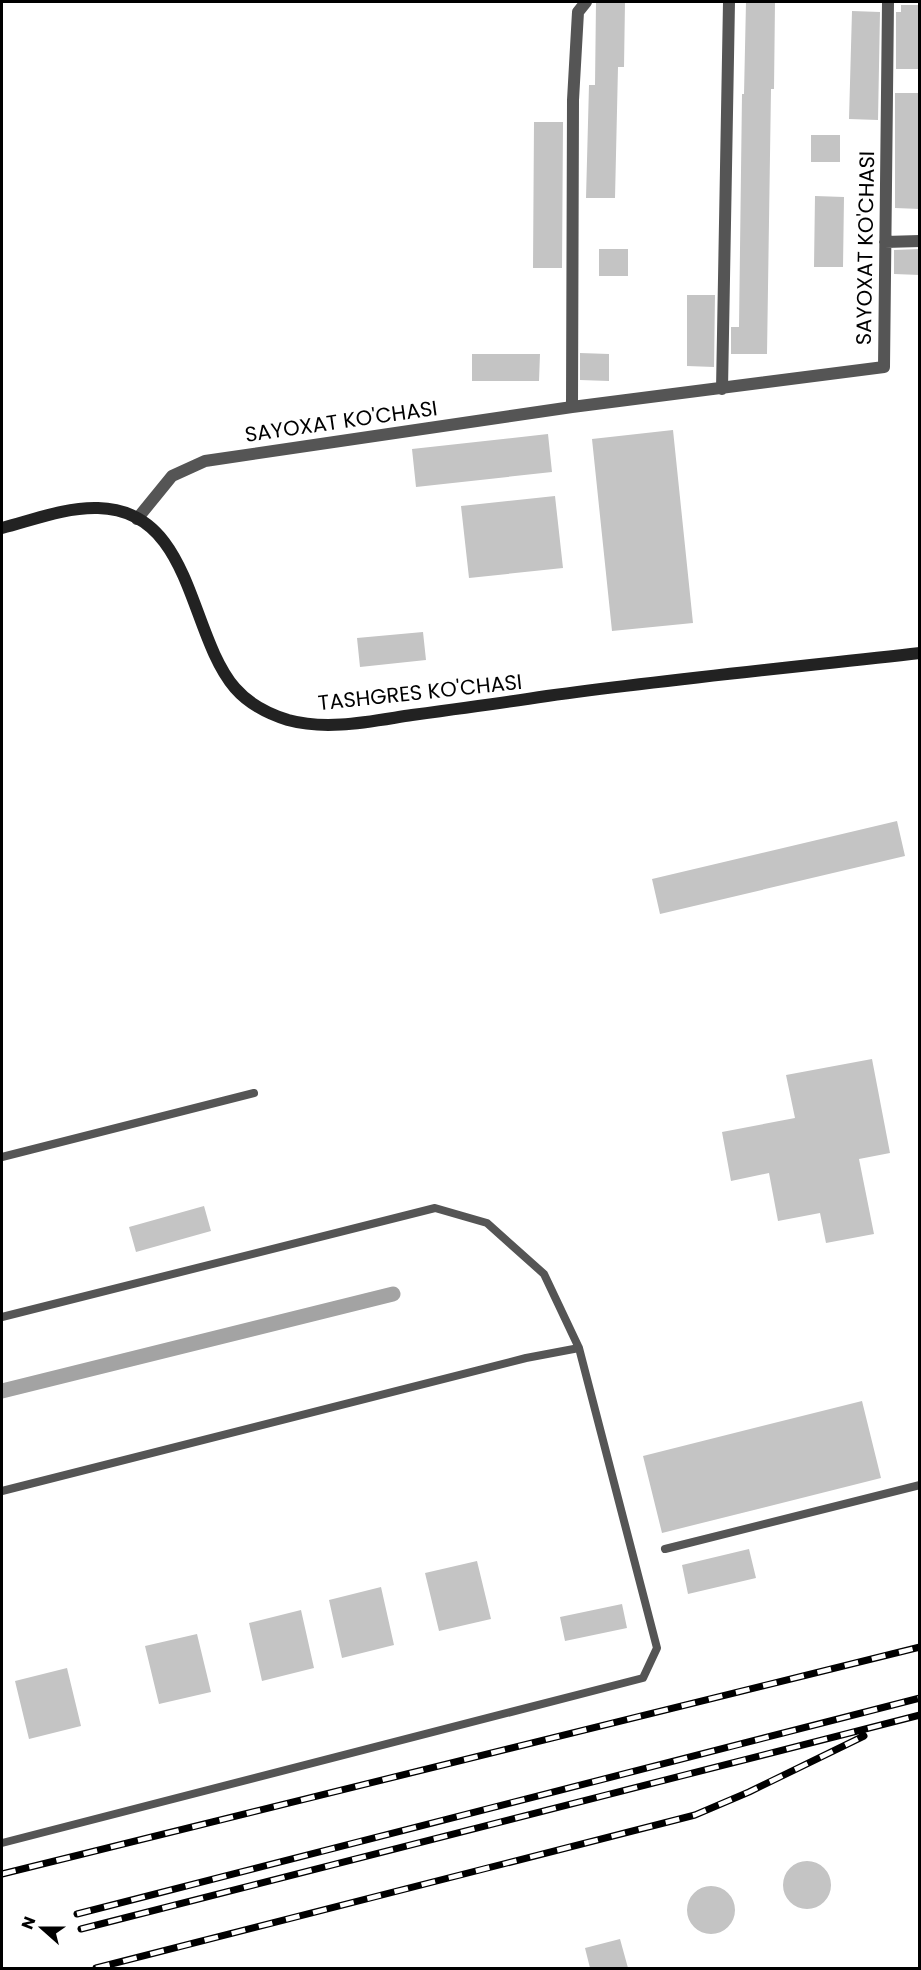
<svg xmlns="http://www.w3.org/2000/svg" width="921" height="1970" font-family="Poppins,sans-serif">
<rect width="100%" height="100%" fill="#fff"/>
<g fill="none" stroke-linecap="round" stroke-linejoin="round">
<path stroke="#a3a3a3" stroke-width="15" d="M2 1391 393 1294"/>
</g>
<path fill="#c4c4c4" d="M596 2H625L624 67H618L615 198H586L589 85H595Z
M746 2H775L774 89H771L767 354H731V327H739L742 94H744Z
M901 5H920V69H896V12H901Z
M852 11 880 12 878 120 849 119Z
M895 93H920V209L895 208Z
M534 122H563L562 268H533Z
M811 135H840V162H811Z
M815 196 844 197 843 267H814Z
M599 249H628V276H599Z
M920 249V275L894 274V250Z
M687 295H715L714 367 687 366Z
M580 353 609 354V381L580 380Z
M472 354H540L539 381H472Z
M673 430 693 623 612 631 592 439Z
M548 434 552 472 416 487 412 449Z
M555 496 563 568 469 578 461 506Z
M423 632 426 660 360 667 357 638Z
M897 821 905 856 660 914 652 879Z
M872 1059 890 1153 859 1159 874 1234 826 1243 820 1213 778 1221 769 1173 731 1181 722 1132 795 1118 786 1075Z
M204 1206 211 1231 136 1252 129 1227Z
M862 1401 881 1478 662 1533 643 1456Z
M749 1549 756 1578 688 1594 682 1565Z
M477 1561 491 1619 439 1631 425 1573Z
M381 1587 394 1645 342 1658 329 1600Z
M622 1604 627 1628 565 1641 560 1617Z
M301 1610 314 1668 262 1681 249 1623Z
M197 1634 211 1692 159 1704 145 1646Z
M67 1668 81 1726 29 1739 15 1681Z
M783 1885a24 24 0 1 1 48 0a24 24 0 1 1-48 0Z
M687 1910a24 24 0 1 1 48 0a24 24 0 1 1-48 0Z
M620 1939 628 1968H590L585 1948Z"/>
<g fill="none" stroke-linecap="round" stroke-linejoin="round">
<path stroke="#555" stroke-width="8" d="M2 1157 254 1093
M2 1317 435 1208 487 1223 544 1274 579 1348 657 1648 643 1678 2 1843
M2 1491 526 1358 579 1348
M665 1549 920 1485"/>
<path stroke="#555" stroke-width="12" d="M885 242 920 241
M722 389 729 2
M572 407 573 100 578 12 586 2
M137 519 172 476 205 461 572 407 884 367 888 2"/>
<path stroke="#222" stroke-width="12" d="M2 528C33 520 66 507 98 508 193 510 188 633 235 688 248 703 269 714 288 720 328 731 372 721 412 715 457 709 502 703 547 696 671 679 795 667 920 653"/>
<g stroke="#000" stroke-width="7">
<path id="rail" d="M2 1874 920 1647
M77 1914 920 1698
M81 1929 920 1715
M96 1968 695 1815 749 1792 864 1736"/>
</g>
<use href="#rail" stroke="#fff" stroke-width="4.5" stroke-dasharray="14" stroke-linecap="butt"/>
</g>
<g text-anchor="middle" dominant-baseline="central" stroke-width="6" stroke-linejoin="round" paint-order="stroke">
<g font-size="21" fill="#000" stroke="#fff">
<text transform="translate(865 248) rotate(-89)">SAYOXAT KO'CHASI</text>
<text transform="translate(341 421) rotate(-8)">SAYOXAT KO'CHASI</text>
<text transform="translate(420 692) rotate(-6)">TASHGRES KO'CHASI</text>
</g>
</g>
<rect width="921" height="1970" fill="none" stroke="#000000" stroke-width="6"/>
<g transform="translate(42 1928) rotate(291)" stroke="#ffffff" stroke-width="4.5" paint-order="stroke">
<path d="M0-4.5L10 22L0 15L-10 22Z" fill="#000000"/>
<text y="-9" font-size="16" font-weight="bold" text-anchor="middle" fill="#000000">N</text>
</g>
</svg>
